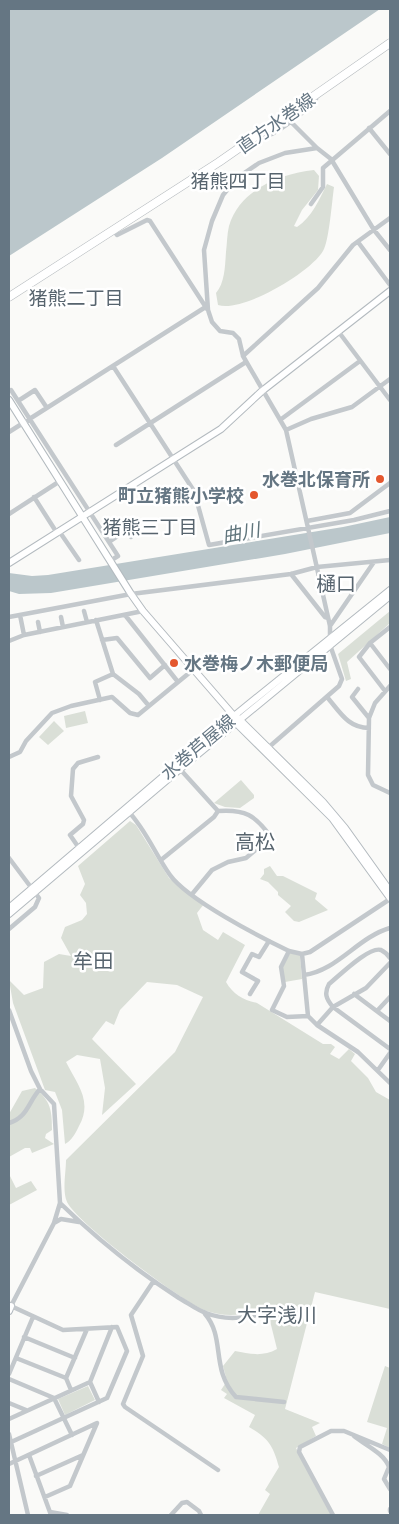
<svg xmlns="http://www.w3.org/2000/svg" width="399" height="1524" font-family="Poppins,'Noto Sans JP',sans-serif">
<rect width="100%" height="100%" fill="#fafaf8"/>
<path fill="#dadfd7" d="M314 170 319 176 318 190 302 210 294 226 297 227C312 217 319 200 327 184L334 187C332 201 329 242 323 251 310 273 242 313 218 305L216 293C225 283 225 265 226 252 227 244 227 234 229 226 240 189 280 174 314 170Z
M390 611V623L347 662 351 679 346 681 338 654Z
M85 711 88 723 66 728 64 716Z
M54 721 64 731 48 745 39 737Z
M241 780 254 795V798L240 808 225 807 214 803Z
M130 821 136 825 169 878 204 904 197 913 203 930 218 940 223 932 245 945 226 982C233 994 243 1000 257 1003L323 1044H331L335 1047 330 1054 339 1059 349 1049 355 1054 351 1061 368 1078 376 1092 390 1100V1309L315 1292 285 1409 320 1423 312 1427 316 1436 296 1448 331 1515H258L270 1494 265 1490 279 1467C273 1445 268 1438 249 1427L255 1415 224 1398 227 1394 221 1390 227 1381 223 1366 235 1351C250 1354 263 1357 277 1349L268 1313 264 1310C243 1315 225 1318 204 1310 180 1300 77 1223 67 1202 62 1191 66 1172 66 1160L175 1052 203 997 177 985 147 982 120 1010 114 1025 106 1021 92 1039 136 1084 102 1115 105 1088 100 1059 77 1055 66 1062C77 1084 93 1101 79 1126 75 1134 72 1140 65 1144L62 1110 55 1092 45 1090 13 1003 9 980 24 995 43 988 44 962 59 954 71 956 61 938 65 927 82 920 87 914 86 903 80 895 85 884 78 866Z
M270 866 277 876H283L317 893 315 899 328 910 299 922 294 921 285 912 291 906 278 895V892L268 882 260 879 264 874V869Z
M290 953 300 955 302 979 285 982 282 967Z
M35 1088C51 1101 52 1111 52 1130L46 1134 45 1138 54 1144 32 1153 30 1148H25L9 1157V1114L22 1091Z
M9 1174 16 1188 31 1181 37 1190 9 1205Z
M385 1366 390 1368V1448L382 1444 387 1428 367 1422Z
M88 1386 95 1400 65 1415 58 1399Z"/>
<path fill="#bbc7cb" d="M9 9H380L162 158 9 256Z
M390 517V533L285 554 51 593 19 594 9 591V573L32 576 48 575 343 527Z"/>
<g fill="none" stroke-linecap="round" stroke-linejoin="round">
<g stroke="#b3babf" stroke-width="8">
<path id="secondary" d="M9 400 131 594 143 611 234 716 236 723 332 818 390 898
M9 563 221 429 262 391 390 291
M238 718 323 802 345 828 390 891
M9 908 234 716 390 590
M9 914 180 769 390 596
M9 1311 11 1306"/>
</g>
<g stroke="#b5babe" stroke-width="9">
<path id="primary" d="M9 297 219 162 390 43"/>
</g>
<path stroke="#c3c8cc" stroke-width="4.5" d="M291 122 317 148 331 159 374 230 390 250
M369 128 390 154
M255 137C267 144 308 109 316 99V95
M311 204 323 187V168L390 111
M114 231 117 235 147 220 150 221 207 309
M358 242 390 285
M338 331 390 400
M243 356 318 288 353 245 390 218
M113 366 194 491 209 545 354 520 390 511
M11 390 118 556 110 561
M18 401 35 390 47 408
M280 420 360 361
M286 430 311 419 352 407 390 379
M9 432 204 308
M116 445 246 362
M34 497 57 533
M9 514 60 481
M307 521 350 513 390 483
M59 531 79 560
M109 542 121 534H128L131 537
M291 574 325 617 328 618
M84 611 87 622
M20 615 24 635
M125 615 178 682
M9 617 131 594 291 574 317 567 390 560
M61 617 63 627
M96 620 113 674 139 694 149 706
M38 622 40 632
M330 626 374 562
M390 627 370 643 390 669
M102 640 117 638 150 678 165 665
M9 641 24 635 143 611
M370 643 359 657 385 691
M390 686 375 703 369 718 368 775 373 785 390 793
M358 689 352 697 369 718
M327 697C340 712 348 728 369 728
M100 700 95 682 113 674
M269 747 339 686 342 679 330 645V626L286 430 243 356 239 339 233 333 220 331 212 322 208 310 204 250 212 221 223 195 237 178 259 163 285 153 317 148
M9 757 20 752 26 741 52 713 71 706 112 697 130 713 138 715 194 669
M128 811C146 830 155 854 170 875 188 900 260 937 289 951L302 954 310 952 390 899
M79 848 70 835 83 824 84 820 71 796 73 769 78 763 98 757
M9 858 39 898 35 907 9 929
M161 860 214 817 218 811 179 768
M193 893 212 870 228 862 246 858 271 837C255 815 245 809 218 811
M289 951 281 967 284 986 272 1010 287 1017 308 1016
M302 954 308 1016 317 1025 358 1052 390 1083
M390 958C388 955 385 952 381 950 369 946 339 976 329 984 324 993 326 999 333 1007L390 1049
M304 975C337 971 358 937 390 928
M250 994 258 981 242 972 252 954 259 957 269 941
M354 994 390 1021
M9 1010 31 1071 40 1089 54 1104 60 1203 54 1223 11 1306 63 1330 117 1327 127 1351 107 1398 9 1443
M377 1011 390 997
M317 1025 333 1007 366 988 390 963
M378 1070 390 1053
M9 1123C28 1117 28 1102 40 1089
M60 1203C96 1238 137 1271 179 1298 188 1303 197 1310 206 1313 226 1321 245 1318 266 1313
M54 1223 61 1219 79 1222
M153 1282 131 1315 143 1356 123 1404 125 1407 218 1470
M205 1314C226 1338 210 1369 236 1397L284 1402
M24 1337 75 1358
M16 1358 66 1378 71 1390
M9 1374 33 1317
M66 1378 87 1329
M9 1379 54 1398 72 1435
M90 1382 99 1402
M9 1403 26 1410
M9 1419 90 1382 112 1327
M9 1434 28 1515
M354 1436C365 1445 384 1453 389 1467L384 1479 390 1489
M29 1455 51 1515
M9 1464 97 1423 70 1486 45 1497
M36 1476 83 1455
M390 1509V1511
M50 1512 67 1515
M171 1515 182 1503 187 1502 199 1511 201 1515
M333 1515 299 1452 300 1447 331 1431H344L390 1450"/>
<use href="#secondary" stroke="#fff" stroke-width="6"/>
<use href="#primary" stroke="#fff" stroke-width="8"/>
</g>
<g fill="#e4572e" stroke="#fff" stroke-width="2">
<circle cx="380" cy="479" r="5"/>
<circle cx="254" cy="495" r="5"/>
<circle cx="174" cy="663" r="5"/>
</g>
<g text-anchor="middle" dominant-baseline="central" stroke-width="5" stroke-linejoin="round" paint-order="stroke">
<g font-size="18" fill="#657683" stroke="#fff">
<text transform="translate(276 123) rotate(-35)">直方水巻線</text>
<text transform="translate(198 747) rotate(-40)">水巻芦屋線</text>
</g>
<g font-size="18" font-weight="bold" fill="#657683" stroke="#fff" text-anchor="end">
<text x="370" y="479">水巻北保育所</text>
<text x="244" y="495">町立猪熊小学校</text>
<text x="184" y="663" text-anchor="start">水巻梅ノ木郵便局</text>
</g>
<g font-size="19" fill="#57646e" stroke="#fff">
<text x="238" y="181">猪熊四丁目</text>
<text x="76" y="298">猪熊二丁目</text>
<text x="150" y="527">猪熊三丁目</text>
</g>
<g font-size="19" font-style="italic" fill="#60757c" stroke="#fff">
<text transform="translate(241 533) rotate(-11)">曲川</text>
</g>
<g font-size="20" fill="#57646e" stroke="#fff">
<text x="336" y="584">樋口</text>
<text x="255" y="842">高松</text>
<text x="93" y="961">牟田</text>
<text x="277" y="1315">大字浅川</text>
</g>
</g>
<rect width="399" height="1524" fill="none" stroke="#657683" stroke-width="20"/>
</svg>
